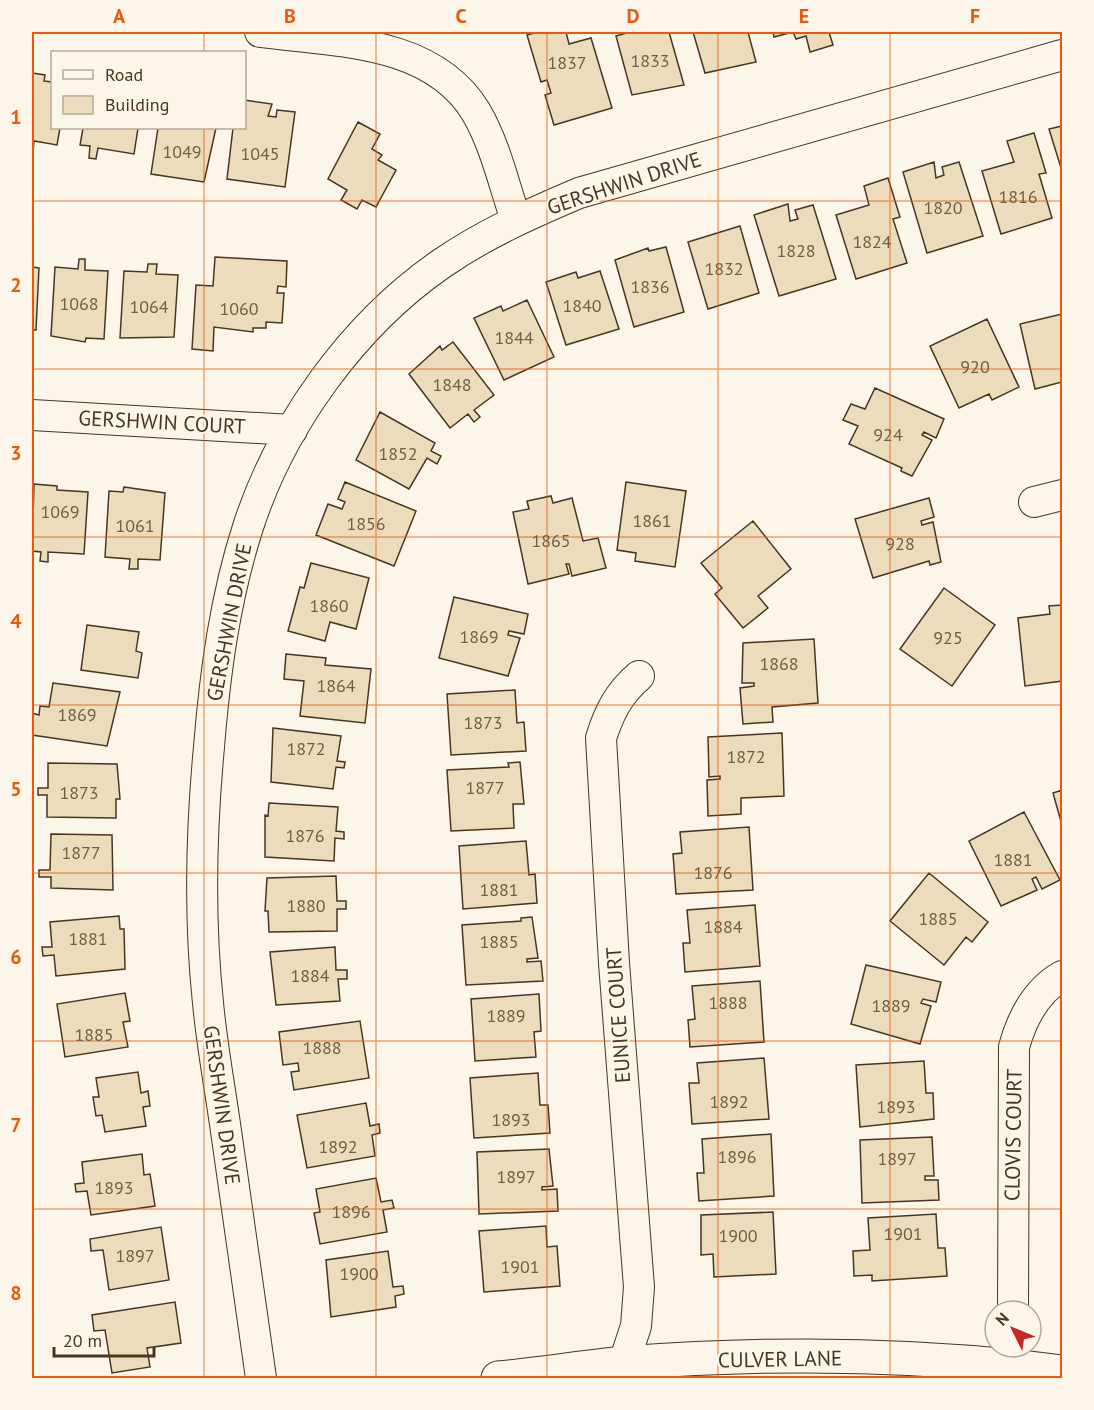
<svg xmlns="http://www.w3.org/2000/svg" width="1094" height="1410" font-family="'PT Sans',sans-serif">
<rect width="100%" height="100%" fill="#fbf6e9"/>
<path fill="#ecdcbc" stroke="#4a3520" stroke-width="1.5" d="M538 32H566L569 44 591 38 612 108 554 125 545 95 551 93 547 80 541 82 527 35Z
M630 32H669L684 85 632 95 616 36Z
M693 32H748L756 62 705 73Z
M773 32H829L833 45 810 52 806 36 796 39 793 32 774 37Z
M32 73 45 75 44 81 52 82V128H60L57 145 34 141 33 152Z
M244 100 272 104 268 116 276 117 277 110 295 112 285 187 227 179 233 128H244Z
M358 122 380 134 372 149 382 155 378 160 396 170 376 207 362 200 357 209 341 200 347 190 328 179Z
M1062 126V171L1049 129Z
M83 128H138L134 154 98 148 96 159 89 158 90 146 80 145Z
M158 128H216L204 182 151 174Z
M1034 133 1046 173 1039 174 1052 218 1001 234 982 171 1014 162 1007 141Z
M934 162 936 178 944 175 942 167 959 162 983 236 927 253 903 172Z
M888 178 900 217 893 219 907 263 856 279 836 215 869 205 864 186Z
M788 204 790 221 798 219 795 210 813 205 836 279 779 296 754 215Z
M740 226 759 293 708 309 688 242Z
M666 247 684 312 634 327 615 260 648 248 649 251Z
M215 257 287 261 286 287 278 286 277 293H284L282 323 266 322V328H253V332L214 327 213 351 192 349 196 285 213 286Z
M79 259H85V270L108 271 104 339 86 338 85 342 51 336 55 267 78 269Z
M148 264H157L156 274 178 275 174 337 120 338 124 271 147 272Z
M32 267 39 268 36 330H32Z
M600 271 619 329 566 345 546 282 576 272 578 278Z
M527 300 554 357 504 380 474 318 501 306 503 311Z
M1062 314V382L1035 389 1020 324Z
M987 319 1019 387 992 400 989 394 959 408 930 346Z
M453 342 494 395 474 410 480 417 474 422 468 414 450 428 409 374 440 346 442 350Z
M875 388 944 419 936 438 924 432 922 435 932 440 912 476 901 471 902 468 849 444 858 426 843 420 851 404 865 409Z
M380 412 435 443 431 451 441 456 437 464 427 458 409 489 356 460Z
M345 482 416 511 394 566 316 535 328 504 342 509 345 502 338 499Z
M626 482 686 491 675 567 635 561 636 553 617 550Z
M34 484 57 486V490L88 492 84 554 48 552V562L40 561 41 552 32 551Z
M124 487 165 493 160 560 138 559V569H129L130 559 105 557 109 491 123 492Z
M551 496 553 503 572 498 583 541 598 538 606 568 572 576 569 564H566L569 574 528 584 513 512 529 509 527 501Z
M929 498 934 517 921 521 922 525 933 522 941 562 930 565 929 561 873 578 855 519Z
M753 521 791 569 758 596 768 608 743 628 715 594 722 588 701 563Z
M311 563 369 578 356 629 330 622 325 641 288 631 300 587 304 588Z
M944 588 995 625 952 686 900 649Z
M454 597 528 614 524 634 509 631 508 635 520 638 508 676 439 658Z
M1062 605V681L1025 686 1018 618 1050 614 1049 606Z
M87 625 139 632 136 651 142 653 138 678 81 670Z
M814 639 818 703 772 707 773 722 743 724 740 688 754 686V683H742L743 643Z
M286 654 326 658 325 665 371 669 365 723 300 716 304 681 284 679Z
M53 683 120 692 107 746 32 735V713L39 715 40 706 49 707Z
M515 690 517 723 524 722 526 751 451 755 447 694Z
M273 728 341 736 337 761 345 762 344 768 336 767 333 789 271 782Z
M782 733 784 796 741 798V814L708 816 707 780 720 779V776L709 777 708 737Z
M520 762 524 804H513L514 828 451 831 447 770 509 767 508 763Z
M48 763 117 764 120 799H116V818L47 817V795H38V788H48Z
M1062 790V825L1053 793Z
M269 803 338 807 336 831 344 832V839L335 838 334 861 265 857V815L268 816Z
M1024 812 1060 880 1042 889 1036 877 1032 879 1037 890 1001 906 969 841Z
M749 827 753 890 676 894 673 854 682 853 680 832Z
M51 834 112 835 113 890 51 888V877H39V870H50Z
M526 841 529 875 535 874 537 903 463 909 459 846Z
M929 873 988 922 972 942 966 937 944 965 890 921Z
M336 876 337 901H346V909H337V931L269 932 268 911H265L267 878Z
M755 905 760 966 685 972 683 943H690L687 910Z
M119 916 120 929H124L125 969 56 976 54 955 43 956 42 947H52L50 922Z
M532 917 538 958 527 959V962L541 961 543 981 466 985 462 925 521 921V918Z
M335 947 336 970H347V979H338L340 1001 276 1005 270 952Z
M866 965 941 982 936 1002 923 999 921 1003 931 1006 920 1044 851 1024Z
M760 981 764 1042 690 1047 688 1020 695 1019 692 986Z
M125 993 130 1021 123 1022 128 1047 65 1057 57 1004Z
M539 994 541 1031 534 1032 536 1057 475 1061 471 999Z
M360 1021 369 1078 294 1090 291 1072 299 1071 298 1063 283 1065 279 1032Z
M764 1058 769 1119 692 1124 689 1083H699L697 1063Z
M924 1061 926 1093H933L934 1119 860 1127 856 1065Z
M138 1072 141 1093 148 1091 150 1106 143 1107 146 1126 105 1132 102 1115 96 1116 93 1097H99L96 1078Z
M538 1073 540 1105H548L550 1133 474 1138 470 1078Z
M366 1103 370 1126 379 1124 380 1133 372 1135 375 1156 307 1168 297 1115Z
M771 1134 774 1196 699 1201 697 1173H704L702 1139Z
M932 1137 934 1176H925V1180H938L939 1200 862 1203 860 1140Z
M549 1149 553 1186 542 1187V1190L557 1189 558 1211 479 1214 477 1152Z
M142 1154 144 1175 150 1174 155 1206 91 1215 87 1191 76 1192 75 1184 84 1183 82 1162Z
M376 1178 381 1202 392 1200 394 1208 383 1210 387 1232 320 1244 314 1213 320 1212 316 1189Z
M773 1212 776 1274 714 1277 713 1254 701 1255V1215Z
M936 1214 938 1248H945L947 1276 872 1281V1275L854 1276 853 1251 870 1250 868 1218Z
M546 1226 547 1247 557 1246 560 1286 484 1292 479 1231Z
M161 1227 169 1280 109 1290 103 1250 91 1251 90 1239Z
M388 1251 393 1287 403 1286 404 1294 395 1296 396 1307 331 1317 326 1260Z
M175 1302 181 1343 147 1348 150 1367 112 1373 105 1330 94 1331 92 1315Z"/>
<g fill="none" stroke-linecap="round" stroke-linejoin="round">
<g stroke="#4a3520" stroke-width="32">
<path id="minor" d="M260 32C334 42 432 39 476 112 495 144 504 185 516 220
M32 415 292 430
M1034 502 1062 495
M1013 1311 1014 1047C1022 1018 1036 991 1062 976
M261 1378C249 1296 238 1213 226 1131 220 1088 212 1046 208 1003 199 918 201 832 209 747 215 673 225 598 248 527 281 425 353 325 441 264 484 234 532 213 579 193L1062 55
M619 1378 636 1326 639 1287 614 963 601 738C609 713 618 694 639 676"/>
</g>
<g stroke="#4a3520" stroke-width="35">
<path id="tertiary" d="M498 1378C540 1374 583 1367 625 1363 770 1352 918 1353 1062 1372"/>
</g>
<use href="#minor" stroke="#fbf6e9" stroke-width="30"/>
<use href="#tertiary" stroke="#fbf6e9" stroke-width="33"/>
</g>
<path fill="none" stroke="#e8590c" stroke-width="1.5" stroke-opacity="0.55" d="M204 32V52M376 32V1378M547 32V1378M718 32V1378M890 32V1378M204 128V1378M32 201H1062M32 369H1062M32 537H1062M32 705H1062M32 873H1062M32 1041H1062M32 1209H1062"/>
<g text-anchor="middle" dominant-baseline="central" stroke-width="4.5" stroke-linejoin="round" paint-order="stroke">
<g font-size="18" fill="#725f47">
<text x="650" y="60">1833</text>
<text x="567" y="62">1837</text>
<text x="182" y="151">1049</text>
<text x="260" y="153">1045</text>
<text x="1018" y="196">1816</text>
<text x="943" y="207">1820</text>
<text x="872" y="241">1824</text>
<text x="796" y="250">1828</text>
<text x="724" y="268">1832</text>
<text x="650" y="286">1836</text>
<text x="79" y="303">1068</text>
<text x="582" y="305">1840</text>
<text x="149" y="306">1064</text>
<text x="239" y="308">1060</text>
<text x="514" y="337">1844</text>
<text x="975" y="366">920</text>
<text x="452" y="384">1848</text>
<text x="888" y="434">924</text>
<text x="398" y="453">1852</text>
<text x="60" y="511">1069</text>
<text x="652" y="520">1861</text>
<text x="366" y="523">1856</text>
<text x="135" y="525">1061</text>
<text x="551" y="540">1865</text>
<text x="900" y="543">928</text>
<text x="329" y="605">1860</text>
<text x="479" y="636">1869</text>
<text x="948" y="637">925</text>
<text x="779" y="663">1868</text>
<text x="336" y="685">1864</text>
<text x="77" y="714">1869</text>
<text x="483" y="722">1873</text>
<text x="306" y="748">1872</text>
<text x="746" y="756">1872</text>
<text x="485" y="787">1877</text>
<text x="79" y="792">1873</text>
<text x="305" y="835">1876</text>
<text x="81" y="852">1877</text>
<text x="1013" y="859">1881</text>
<text x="713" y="872">1876</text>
<text x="499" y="889">1881</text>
<text x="306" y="905">1880</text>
<text x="938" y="918">1885</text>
<text x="723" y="926">1884</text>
<text x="88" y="938">1881</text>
<text x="499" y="941">1885</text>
<text x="310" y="975">1884</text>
<text x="728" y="1002">1888</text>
<text x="891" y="1005">1889</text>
<text x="506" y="1015">1889</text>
<text x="94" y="1034">1885</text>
<text x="322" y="1047">1888</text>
<text x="729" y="1101">1892</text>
<text x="896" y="1106">1893</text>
<text x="511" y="1119">1893</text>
<text x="338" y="1146">1892</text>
<text x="737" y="1156">1896</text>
<text x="897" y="1158">1897</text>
<text x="516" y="1176">1897</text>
<text x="114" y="1187">1893</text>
<text x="351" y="1211">1896</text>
<text x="903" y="1233">1901</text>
<text x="738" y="1235">1900</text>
<text x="135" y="1255">1897</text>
<text x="520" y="1266">1901</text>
<text x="359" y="1273">1900</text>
</g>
<g font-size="21" fill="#4a3520" stroke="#fbf6e9">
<text transform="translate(624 183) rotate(-18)">GERSHWIN DRIVE</text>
<text transform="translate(162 422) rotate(3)">GERSHWIN COURT</text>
<text transform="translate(229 622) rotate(-79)">GERSHWIN DRIVE</text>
<text transform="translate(618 1015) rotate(-94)">EUNICE COURT</text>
<text transform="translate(222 1105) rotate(82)">GERSHWIN DRIVE</text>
<text transform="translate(1013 1135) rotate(-89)">CLOVIS COURT</text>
<text transform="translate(780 1359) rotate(-1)">CULVER LANE</text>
</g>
</g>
<rect width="1094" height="1410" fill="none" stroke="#fbf6e9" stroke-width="66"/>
<rect x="51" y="51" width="195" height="78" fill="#fbf6e9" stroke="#b4a999" stroke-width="1.5"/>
<rect x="63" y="70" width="30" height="9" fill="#fbf6e9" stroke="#b4a999" stroke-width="1.5"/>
<text x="105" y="81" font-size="18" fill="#4a3520">Road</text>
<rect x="63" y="96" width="30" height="18" fill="#ecdcbc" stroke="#b4a999" stroke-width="1.5"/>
<text x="105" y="111" font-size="18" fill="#4a3520">Building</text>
<g transform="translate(1013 1329) rotate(313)"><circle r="28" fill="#fbf6e9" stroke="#b4a999" stroke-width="1.5"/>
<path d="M0-4.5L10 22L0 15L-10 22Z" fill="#c62828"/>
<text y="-9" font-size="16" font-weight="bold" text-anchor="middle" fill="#4a3520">N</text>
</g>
<path d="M54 1347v9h100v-9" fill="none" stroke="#4a3520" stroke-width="3"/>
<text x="63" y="1347" font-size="18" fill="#4a3520" stroke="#fbf6e9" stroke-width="4.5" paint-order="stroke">20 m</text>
<rect x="33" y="33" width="1028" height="1344" fill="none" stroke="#e8590c" stroke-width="2"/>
<g font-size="20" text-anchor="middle" font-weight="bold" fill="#e8590c">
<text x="119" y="23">A</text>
<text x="290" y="23">B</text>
<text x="461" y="23">C</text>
<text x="633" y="23">D</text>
<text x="804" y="23">E</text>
<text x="975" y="23">F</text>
<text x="16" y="124">1</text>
<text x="16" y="292">2</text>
<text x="16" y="460">3</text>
<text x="16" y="628">4</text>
<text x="16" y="796">5</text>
<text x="16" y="964">6</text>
<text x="16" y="1132">7</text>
<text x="16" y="1300">8</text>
</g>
</svg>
